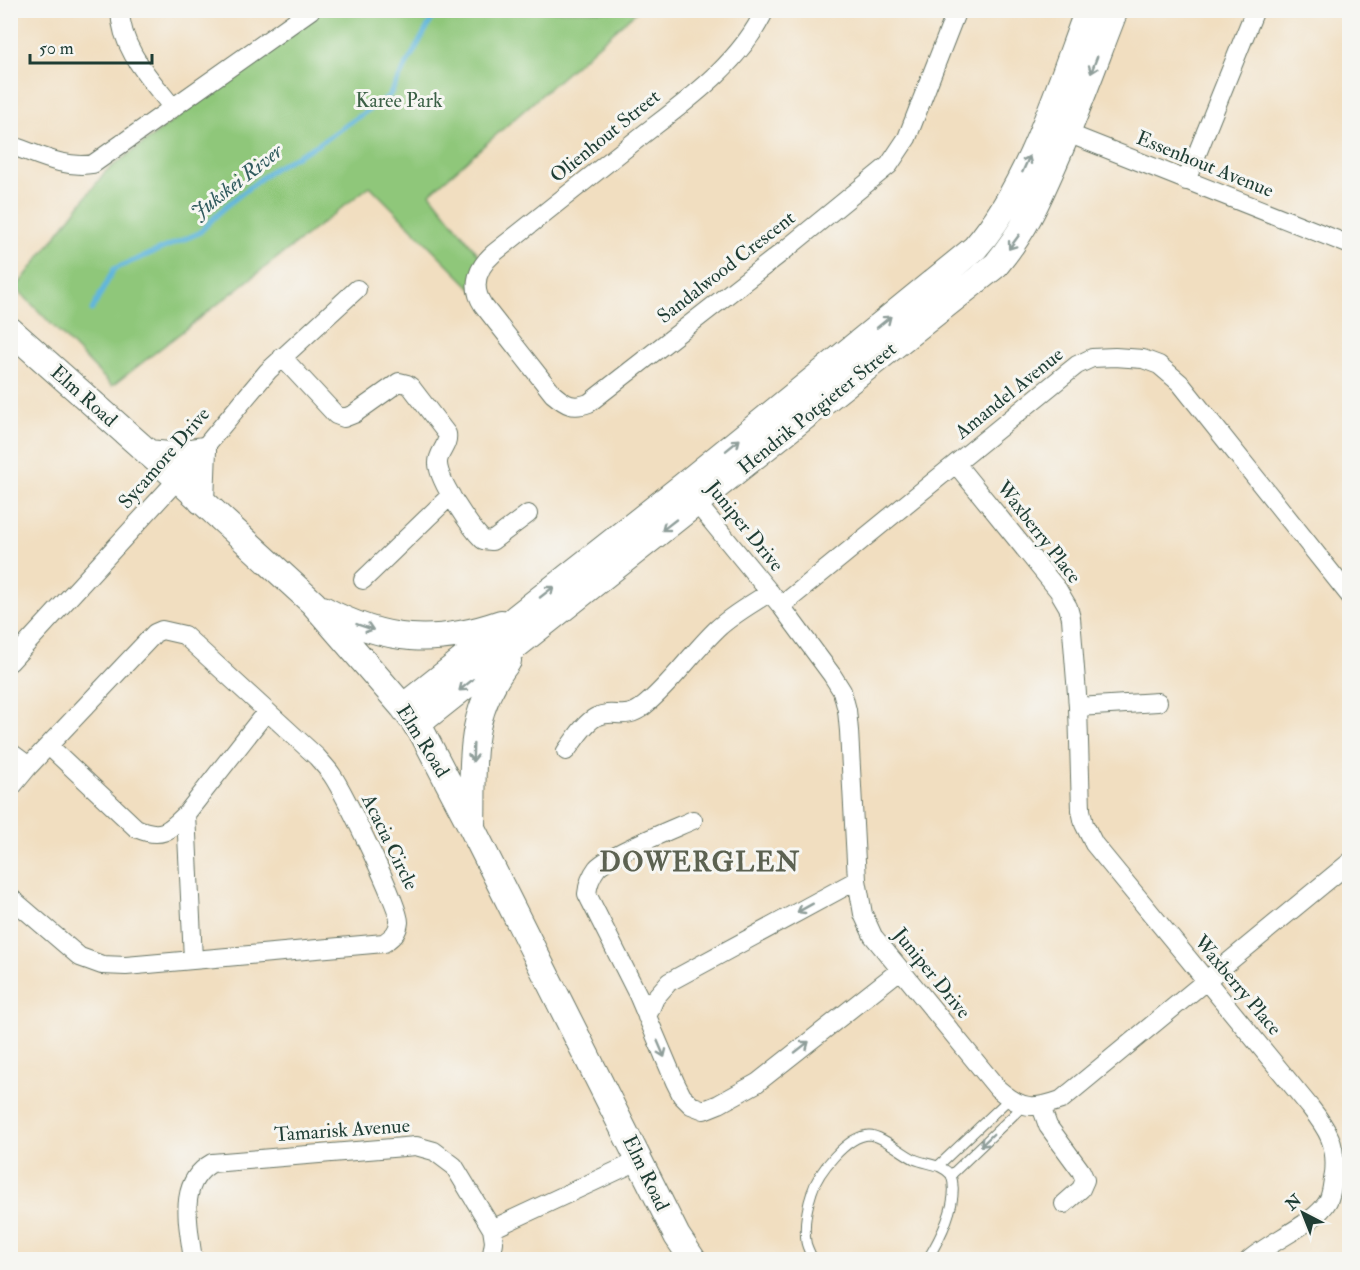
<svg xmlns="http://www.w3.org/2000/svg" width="1360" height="1270" font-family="'IM FELL Double Pica',serif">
<rect width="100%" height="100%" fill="#f6f6f2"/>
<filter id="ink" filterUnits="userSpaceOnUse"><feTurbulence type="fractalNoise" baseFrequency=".0167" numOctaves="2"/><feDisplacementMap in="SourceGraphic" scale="12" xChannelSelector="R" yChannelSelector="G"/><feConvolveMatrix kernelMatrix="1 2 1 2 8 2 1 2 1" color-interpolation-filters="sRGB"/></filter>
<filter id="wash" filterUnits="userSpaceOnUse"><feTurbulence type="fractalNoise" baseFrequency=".008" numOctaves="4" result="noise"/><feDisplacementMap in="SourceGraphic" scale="24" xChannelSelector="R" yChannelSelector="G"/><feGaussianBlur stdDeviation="1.35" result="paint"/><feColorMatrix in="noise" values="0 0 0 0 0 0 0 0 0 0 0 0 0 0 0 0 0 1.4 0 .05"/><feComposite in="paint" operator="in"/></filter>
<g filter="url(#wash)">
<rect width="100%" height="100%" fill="#f1dec0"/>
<path fill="#8fc77a" stroke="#578257" stroke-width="1.5" d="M320 11H637L430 193 482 259 476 293 370 186 112 386 16 288 105 172Z"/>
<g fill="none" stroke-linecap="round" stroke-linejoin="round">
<path stroke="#61b6dd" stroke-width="5" d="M92 310 114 269 199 233 226 206 273 169 317 145 389 96 437 10"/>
</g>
</g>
<g filter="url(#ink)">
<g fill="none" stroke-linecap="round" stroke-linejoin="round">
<g stroke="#687565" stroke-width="11">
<path id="lane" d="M939 1165 1009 1099
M951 1175 1023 1106
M813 1260C811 1254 807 1248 806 1242 804 1226 807 1207 812 1192 818 1172 847 1136 869 1135 881 1135 902 1153 914 1159 928 1165 940 1163 951 1175 960 1201 941 1237 927 1260"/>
</g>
<g stroke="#687565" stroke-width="20">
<path id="street" d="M120 10C121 50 150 78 173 108
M765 10C738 68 679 106 630 145 584 181 539 217 494 253 478 267 470 285 483 305L553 394C566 405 573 409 589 403L785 250 889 165 907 138 957 10
M1057 129 1350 245
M10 145C37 154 64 169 93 164L311 10
M1186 181 1255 10
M282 357 336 415 344 418 354 414 399 382 407 384 411 387 447 434C449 446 437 453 438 464 439 482 470 527 483 540L492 541 528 514
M956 464 1058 590 1068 607 1071 618 1078 707 1081 810 1084 824 1094 844 1310 1107C1328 1130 1337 1144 1334 1174 1332 1184 1332 1193 1328 1201 1316 1223 1269 1242 1249 1260
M690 495 781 606 832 675 842 691 847 710 849 731 857 880 863 914 873 936 998 1089C1021 1109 1033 1110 1061 1100L1350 862
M363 580 451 495
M781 606 1062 377 1077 365 1092 358 1115 357 1143 359 1159 365 1180 383 1350 596
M10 662 178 479 268 371 357 289
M1078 707 1158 702
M49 746 136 828C161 839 168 832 186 814L266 712
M566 751C574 741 584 723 596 717 615 708 623 722 644 706 671 684 692 653 717 629 733 614 752 604 770 592
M10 752 29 766
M10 789 29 766 155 633 162 630 184 635 317 757C322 763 328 769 332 775 343 791 401 909 399 922 398 933 392 937 384 943L126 966 102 965 80 957 10 897
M186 814 193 959
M693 820C673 829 610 854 597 868 591 876 588 884 587 894L638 995 675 1082 682 1096 691 1105 704 1110 719 1104 757 1083 900 970
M647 1017 655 998 669 982 857 880
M1041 1106 1048 1126 1081 1171 1085 1180 1081 1189 1064 1204
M492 1229 640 1160
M193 1260C189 1226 176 1183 212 1163L416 1146 434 1151 454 1166 492 1229 494 1242 491 1260"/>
</g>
<g stroke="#687565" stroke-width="28">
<path id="secondary" d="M10 330 178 479 313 603 403 707 423 734 472 828 661 1204 677 1236 693 1260
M148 453 169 455 203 450 201 501
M323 609C385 642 435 646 501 623
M403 707 683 486 975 248C1029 186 1059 87 1088 10
M416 725 996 265C1025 230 1037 202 1055 161 1077 112 1095 61 1115 10
M472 826C474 761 466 716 508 661"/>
</g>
<use href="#lane" stroke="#fff" stroke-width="9"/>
<use href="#street" stroke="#fff" stroke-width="18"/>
<use href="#secondary" stroke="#fff" stroke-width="26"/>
</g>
<defs><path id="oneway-shaft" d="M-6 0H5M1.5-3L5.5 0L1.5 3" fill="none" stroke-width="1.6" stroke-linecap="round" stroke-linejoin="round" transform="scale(1.5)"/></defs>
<g stroke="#8f9e9a">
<use href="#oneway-shaft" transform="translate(1094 65) rotate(111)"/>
<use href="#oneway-shaft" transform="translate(1026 164) rotate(-66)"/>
<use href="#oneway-shaft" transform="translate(1014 242) rotate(126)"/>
<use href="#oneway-shaft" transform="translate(884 322) rotate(-39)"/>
<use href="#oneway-shaft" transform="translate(733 445) rotate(-39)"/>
<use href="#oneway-shaft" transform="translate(669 525) rotate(142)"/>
<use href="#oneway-shaft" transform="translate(547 592) rotate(-38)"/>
<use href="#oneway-shaft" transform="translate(365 627) rotate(19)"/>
<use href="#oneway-shaft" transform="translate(466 685) rotate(141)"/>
<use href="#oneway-shaft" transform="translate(473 753) rotate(92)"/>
<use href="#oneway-shaft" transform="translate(805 908) rotate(151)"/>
<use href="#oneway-shaft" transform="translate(802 1047) rotate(-38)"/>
<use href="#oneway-shaft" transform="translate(661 1049) rotate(67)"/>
<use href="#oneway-shaft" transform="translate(987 1140) rotate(136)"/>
</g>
</g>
<g text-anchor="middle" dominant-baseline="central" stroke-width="6" stroke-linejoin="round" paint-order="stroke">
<g font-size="20" fill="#3b6046" stroke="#f6f6f2">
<text x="399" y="100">Karee Park</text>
</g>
<g font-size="20" fill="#1f3d34" stroke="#f6f6f2">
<text transform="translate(605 136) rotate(-39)">Olienhout Street</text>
<text transform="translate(1205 164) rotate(22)">Essenhout Avenue</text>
<text transform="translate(726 267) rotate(-38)">Sandalwood Crescent</text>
<text transform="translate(1009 393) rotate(-39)">Amandel Avenue</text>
<text transform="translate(84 396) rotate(42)">Elm Road</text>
<text transform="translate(817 408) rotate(-39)">Hendrik Potgieter Street</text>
<text transform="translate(164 458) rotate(-49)">Sycamore Drive</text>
<text transform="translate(745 526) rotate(51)">Juniper Drive</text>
<text transform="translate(1039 532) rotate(52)">Waxberry Place</text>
<text transform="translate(423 741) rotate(58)">Elm Road</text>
<text transform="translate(390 842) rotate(64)">Acacia Circle</text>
<text transform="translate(932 973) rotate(51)">Juniper Drive</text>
<text transform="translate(1238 985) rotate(50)">Waxberry Place</text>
<text transform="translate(342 1130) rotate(-4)">Tamarisk Avenue</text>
<text transform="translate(646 1173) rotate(64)">Elm Road</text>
</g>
<g font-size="21" font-style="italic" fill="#305b5e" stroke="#f6f6f2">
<text transform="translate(237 182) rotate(-38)">Jukskei River</text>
</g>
<g font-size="26" font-weight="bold" letter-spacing="1.5" fill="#5c6251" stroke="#f6f6f2">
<text x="700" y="863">DOWERGLEN</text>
</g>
</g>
<rect width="1360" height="1270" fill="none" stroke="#f6f6f2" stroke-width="36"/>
<g transform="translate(1303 1213) rotate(318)" stroke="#f6f6f2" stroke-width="4.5" paint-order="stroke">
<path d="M0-4.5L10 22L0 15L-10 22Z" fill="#1f3d34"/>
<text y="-9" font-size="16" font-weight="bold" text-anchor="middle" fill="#1f3d34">N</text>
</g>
<path d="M30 54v9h122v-9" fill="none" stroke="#1f3d34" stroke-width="3"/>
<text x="39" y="54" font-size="18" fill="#1f3d34" stroke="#f6f6f2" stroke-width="4.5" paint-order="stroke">50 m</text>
</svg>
